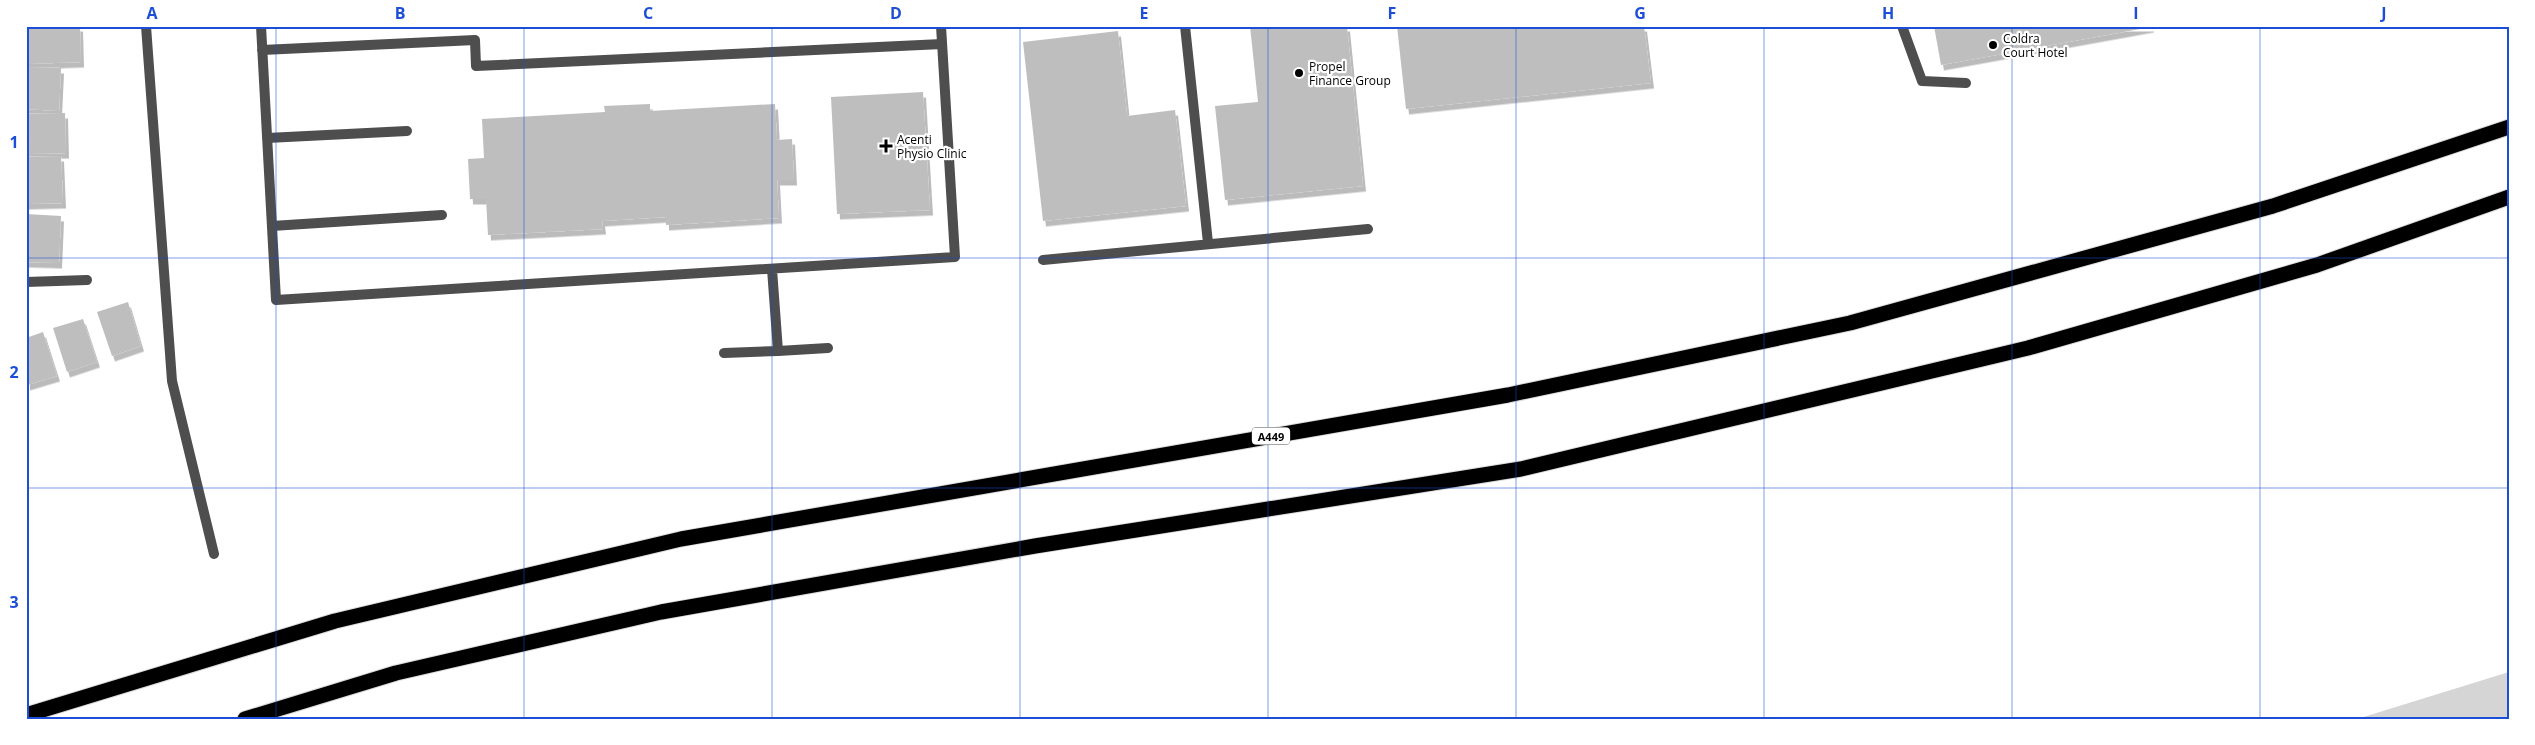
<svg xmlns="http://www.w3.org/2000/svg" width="2535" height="745" font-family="'Open Sans',sans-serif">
<defs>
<filter id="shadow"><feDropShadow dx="3" dy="5.5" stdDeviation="0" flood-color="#0004"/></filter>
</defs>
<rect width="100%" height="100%" fill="#fff"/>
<path fill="#d5d5d5" d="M2509 672V719H2357Z"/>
<path fill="#bebebe" filter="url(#shadow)" d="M26 26H80L81 62 26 64Z
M1250 26H1347L1363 186 1225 200 1215 106 1258 102Z
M1397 26H1644L1651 83 1406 109Z
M1934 26H2151V27L1941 65Z
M1118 31 1127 116 1175 110 1186 206 1043 221 1023 42Z
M26 67 61 68 59 111 26 109Z
M923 92 930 210 837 214 831 97Z
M650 104V111L775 104 777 140 792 139 794 180H777L779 218 666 225V217L602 221 603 229 488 235 486 199H470L468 159 484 158 482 119 605 112 604 106Z
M65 113 66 153 26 154V114Z
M61 156 63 203 26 204V157Z
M26 214 61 216 59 263 26 262Z
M128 302 141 346 112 356 97 312Z
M83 319 97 362 67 372 53 328Z
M43 332 57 376 27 385 26 338Z"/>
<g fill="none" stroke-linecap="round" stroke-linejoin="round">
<g stroke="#dbdbdb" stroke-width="17">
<path id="highway" d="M26 715 335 621 681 539 1508 395 1850 323 2273 206 2509 127
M245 719 396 673 661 612 1035 546 1521 469 2028 348 2317 265 2509 197"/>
</g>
<path stroke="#4e4e4e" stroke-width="10" d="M146 26 172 381 214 554
M261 26 276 300 955 257 941 26
M1185 26 1208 243
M1902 26 1922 81 1966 83
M262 50 475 40 476 66 942 44
M267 138 407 131
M272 226 442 215
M1043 260 1368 229
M772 269 778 351 828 348
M26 282 87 280
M724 353 778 351"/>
<use href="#highway" stroke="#000" stroke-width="15"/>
</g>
<path fill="none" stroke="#1d4ed8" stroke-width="1" stroke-opacity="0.55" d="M276 26V719M524 26V719M772 26V719M1020 26V719M1268 26V719M1516 26V719M1764 26V719M2012 26V719M2260 26V719M26 258H2509M26 488H2509"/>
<g fill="#000" stroke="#fff" stroke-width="2">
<circle cx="1993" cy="45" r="5"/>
<circle cx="1299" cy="73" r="5"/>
<path d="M883.5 138.5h5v5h5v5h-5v5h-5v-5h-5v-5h5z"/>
</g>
<g text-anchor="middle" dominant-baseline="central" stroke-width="4.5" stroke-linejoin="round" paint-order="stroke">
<rect fill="#fff" stroke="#4c4c4c" stroke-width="1" x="1252" y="427.5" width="38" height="17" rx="4"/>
<g font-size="11" font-weight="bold" fill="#000">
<text x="1271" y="436">A449</text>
</g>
<g font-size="12" fill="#000" stroke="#fff" text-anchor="start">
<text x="2003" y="38">Coldra<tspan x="2003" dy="14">Court Hotel</tspan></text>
<text x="1309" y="66">Propel<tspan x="1309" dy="14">Finance Group</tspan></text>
<text x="897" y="139">Acenti<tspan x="897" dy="14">Physio Clinic</tspan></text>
</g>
</g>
<rect width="2535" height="745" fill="none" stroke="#ffffff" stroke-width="55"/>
<rect x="28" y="28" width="2480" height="690" fill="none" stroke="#1d4ed8" stroke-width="2"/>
<g font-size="16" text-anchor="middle" font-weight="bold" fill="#1d4ed8">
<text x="152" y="19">A</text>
<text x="400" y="19">B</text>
<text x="648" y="19">C</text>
<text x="896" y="19">D</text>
<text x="1144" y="19">E</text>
<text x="1392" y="19">F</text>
<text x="1640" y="19">G</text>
<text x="1888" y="19">H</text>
<text x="2136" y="19">I</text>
<text x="2384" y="19">J</text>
<text x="14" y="148">1</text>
<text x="14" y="378">2</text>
<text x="14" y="608">3</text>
</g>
</svg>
